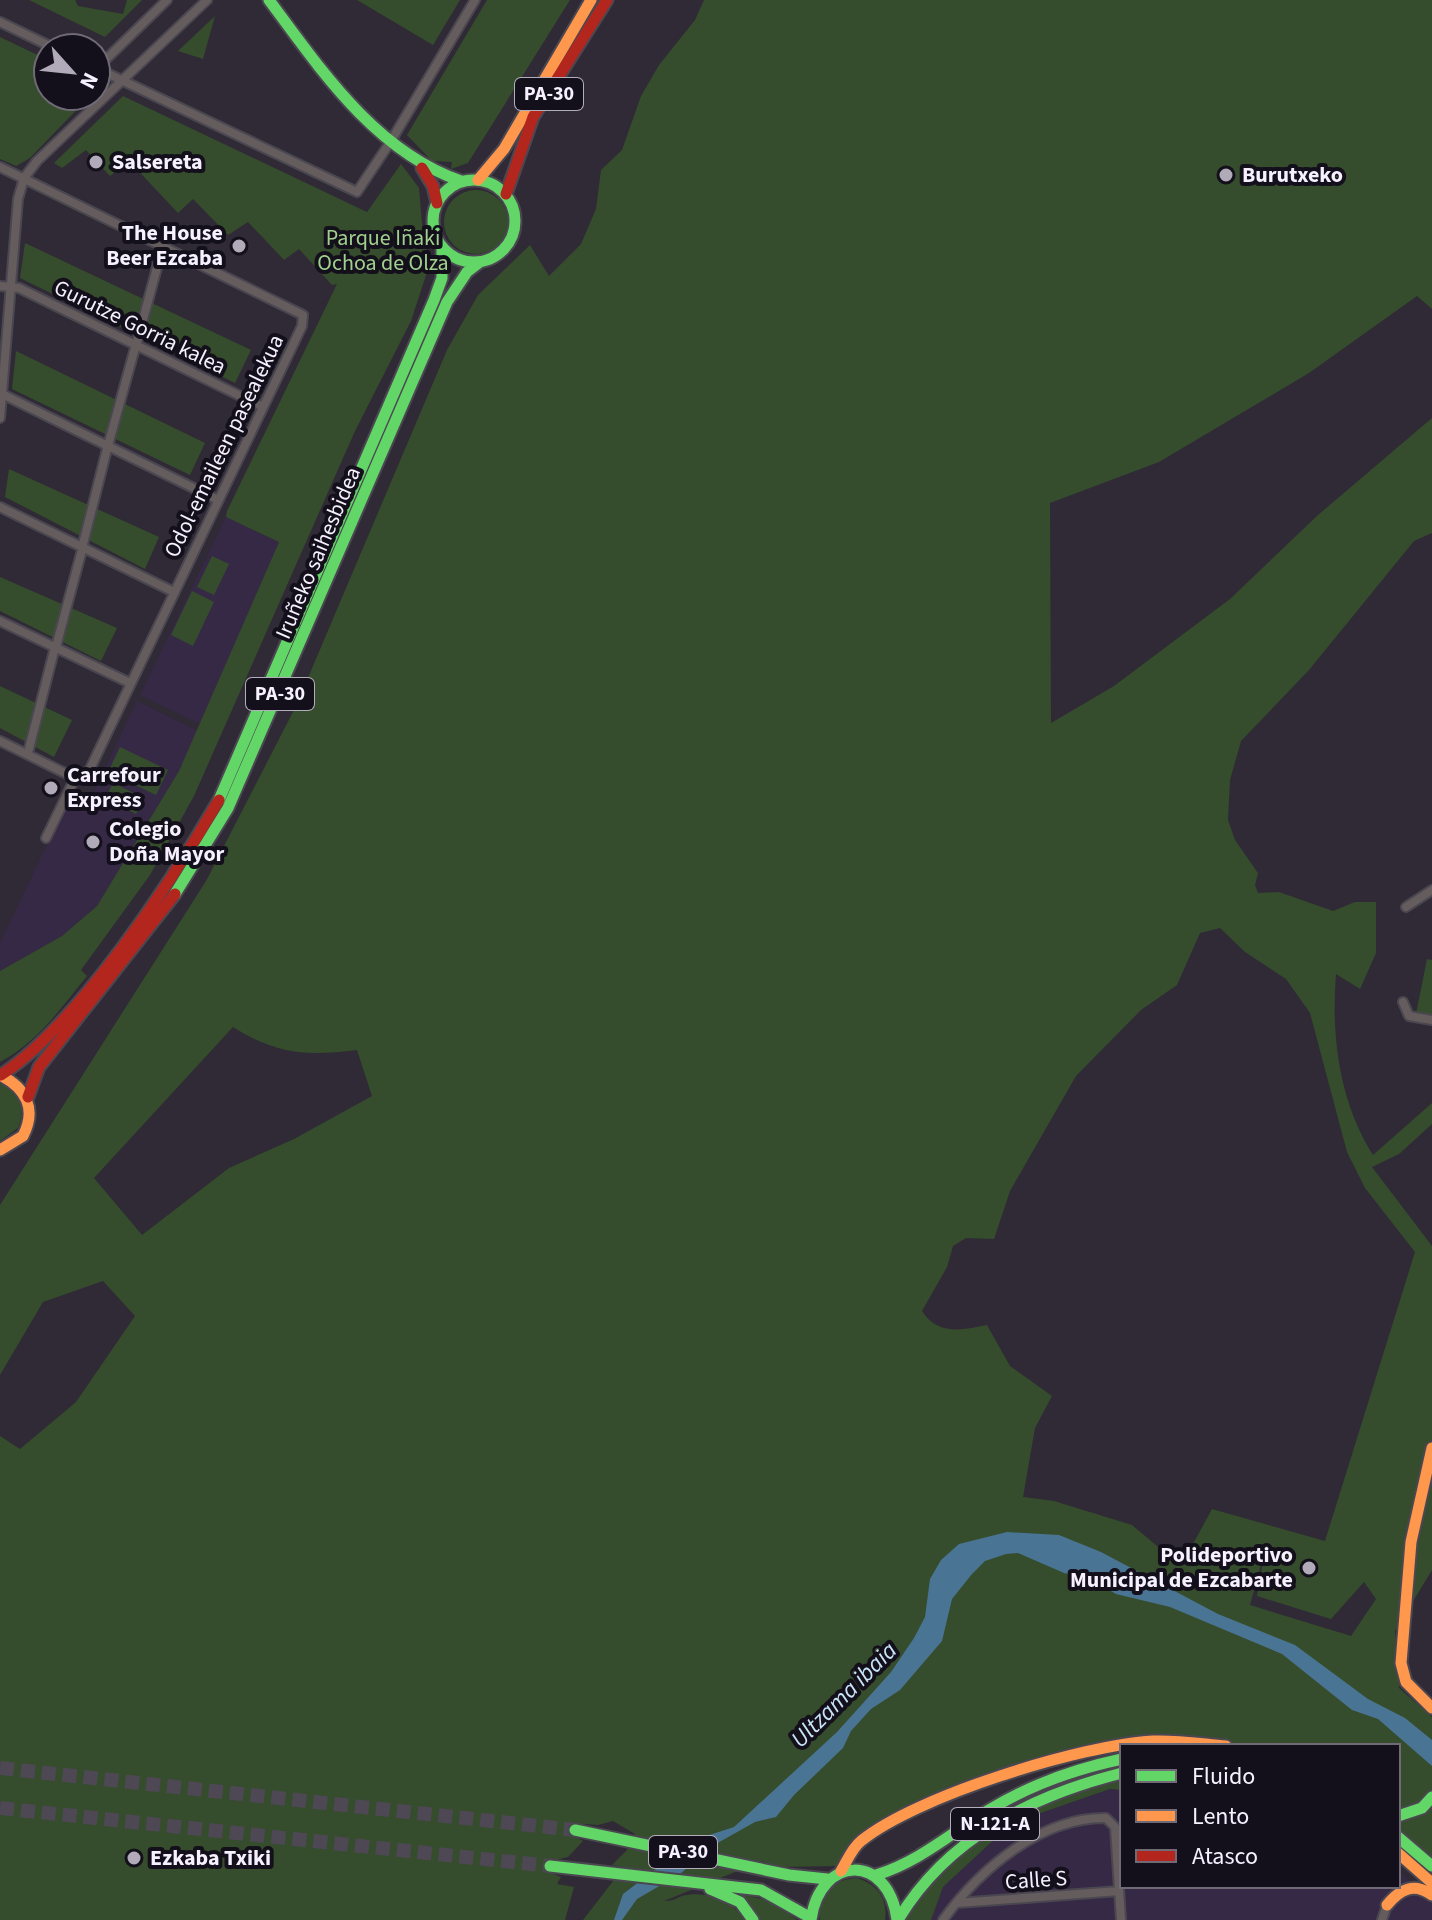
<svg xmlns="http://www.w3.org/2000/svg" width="1432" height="1920" font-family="'Source Sans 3',sans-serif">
<rect width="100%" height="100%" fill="#2f2a36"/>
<path fill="#362946" d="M226 517 279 542 200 724 140 695Z
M137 701 198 731 179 771 97 906 62 936 0 971V943L72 792 90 800Z
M1110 1789 1122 1790V1886H1398V1871L1432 1903V1920H931L943 1887 1012 1823Z"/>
<path fill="#354d2c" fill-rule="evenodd" d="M29 0H75L78 6 123 14 127 0H142L105 37Z
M357 0H460L433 45Z
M487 0H570L468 163 451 169 452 162 432 161 407 135Z
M704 0H1432V309L1417 296 1309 373 1159 462 1050 503 1051 723 1114 686 1230 599 1318 515 1432 418V533L1414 541 1309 670 1241 741 1230 780 1228 820 1235 840 1258 873 1255 885 1258 893 1279 892 1333 911 1355 902H1376V953L1360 989 1336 974C1331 1036 1339 1101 1373 1155L1432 1103V1124L1399 1154 1372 1167 1432 1246V1570L1395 1631 1399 1688 1432 1717V1866L1398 1837V1746L1126 1744 944 1792 892 1813 864 1830 837 1866 778 1867 762 1861 664 1901C672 1901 675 1899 682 1896 704 1890 733 1900 744 1920H583L624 1867 612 1865 627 1850 635 1834 613 1821 598 1825 584 1824 576 1830V1837L583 1841 568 1857 551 1861V1873L561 1877 557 1884 574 1887 565 1920H0V1436L20 1449 76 1402 135 1316 103 1281 43 1302 0 1375V1205L206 881 296 706 447 350 478 295 530 245 549 276 581 244 596 209 601 170 622 150 641 96 659 65 695 20ZM1220 928 1245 952 1286 979 1310 1013 1347 1152 1365 1188 1415 1252 1325 1541 1212 1509 1181 1566 1132 1525 1054 1501 1023 1497 1035 1428 1052 1396 1010 1366 987 1325C963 1330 938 1336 922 1311L947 1267 953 1246 966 1238 994 1239 1010 1191 1076 1076 1141 1010 1177 985 1200 933ZM233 1027C277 1055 307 1056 357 1050L372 1096 294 1139 229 1168 142 1235 94 1178ZM1265 1550 1257 1596 1331 1619 1364 1582 1376 1599 1351 1636 1250 1605Z
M215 16 203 59 178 51Z
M0 37 48 60V96H90L30 158 16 166 0 159Z
M123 96 367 212 401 164 419 188 423 235 430 263 411 321 355 431 194 796 150 875 81 970 87 976C61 1008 38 1042 0 1062V971L62 936 97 906 179 771 279 542 226 517 227 511 337 284 332 285 299 249 284 260 248 222 228 235 193 199 178 213 129 161 110 176 86 150 62 168 54 163Z
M444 222a32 32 0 1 1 64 0a32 32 0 1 1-64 0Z
M25 243 251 350 235 383 20 278Z
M16 351 205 443 190 475 12 389Z
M9 469 159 537 145 569 5 497Z
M212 556 229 564 214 595 197 587Z
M0 577 117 628 101 661 0 611Z
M192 591 214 602 193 646 171 635Z
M0 686 72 720 54 757 0 728Z
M120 747 168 770 156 795 108 772Z
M113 783 144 798 136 814 105 799Z
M1427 959 1432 960V1015L1416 1014Z
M0 1083C21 1090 26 1109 18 1128L0 1141Z
M1122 1779V1790L1110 1789 1012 1823 943 1887 931 1920H906L925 1882 1012 1819 1076 1787Z
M856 1878C877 1884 888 1898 885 1920H820C815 1895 832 1880 856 1878Z
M732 1892 773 1902 797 1920H759L755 1911Z"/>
<path fill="#4a7494" d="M1007 1532 1059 1535 1101 1552 1218 1614 1295 1645 1368 1699 1405 1718 1432 1740V1766L1378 1719 1352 1710 1282 1654 1170 1607 1116 1594 1092 1580 1064 1573 1018 1553 1006 1554 985 1561 972 1574 952 1599 942 1641 900 1690 871 1709 851 1731 843 1748 794 1795 776 1817 755 1822 714 1845 680 1874 637 1899 622 1920H614L623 1894 694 1840 734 1827 837 1732 891 1672 914 1638 925 1617 930 1579 941 1560 959 1544Z"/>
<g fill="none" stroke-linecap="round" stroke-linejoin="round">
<path stroke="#4d4854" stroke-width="14" stroke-dasharray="14 7" stroke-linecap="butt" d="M0 1768 575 1830
M0 1808 550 1866"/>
<g stroke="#4b4751" stroke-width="12">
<path id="street" d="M0 22 54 48
M96 68 357 192 391 141 475 0
M97 68 167 0
M0 167 303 315 302 326 90 769 84 776 75 778 0 741
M0 286 19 288 263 407
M137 342 162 249
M2 394 218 500
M0 418 18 199 24 178 37 161 207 0
M109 442 135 348
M0 507 174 592
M83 544 107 449
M0 621 130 683
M57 643 82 550
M29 749 54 651
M46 838 75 778
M1406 907 1432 890
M1403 1002 1409 1016 1432 1020
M957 1903 1119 1891
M943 1920C980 1869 1041 1817 1106 1818L1115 1827 1121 1920
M1382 1920 1387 1905"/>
</g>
<g stroke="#4b4751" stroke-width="15">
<path id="fast" d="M269 0C321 70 375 151 461 181
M433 221a41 41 0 1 1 82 0a41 41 0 1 1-82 0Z
M219 800 434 300 442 278V247
M175 894 228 808 447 302 467 272 480 262
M1398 1816 1422 1808 1432 1797
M575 1830 789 1875 827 1879
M1398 1837 1432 1866
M550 1866 761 1890 811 1918
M876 1875C919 1862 951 1833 989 1810 1030 1785 1075 1769 1122 1759
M710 1889 740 1902 753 1920
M811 1920C820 1854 889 1853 897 1920
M898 1920C947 1838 1031 1796 1122 1773"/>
</g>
<g stroke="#4b4751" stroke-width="15">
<path id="slow" d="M478 180 504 149 591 0
M0 1075C26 1088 37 1109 23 1136L0 1150
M1432 1448 1411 1542 1401 1663 1406 1682 1432 1708
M1398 1853 1432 1883
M841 1871C847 1861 852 1848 861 1841 916 1796 1082 1745 1153 1741 1177 1740 1202 1744 1226 1746
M1387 1905C1400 1889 1414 1882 1432 1895"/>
</g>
<g stroke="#4b4751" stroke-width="15">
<path id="jam" d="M422 168 433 186 437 203
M506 194 533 117 607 0
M1 1075C78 1025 172 881 219 800
M28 1097 39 1067 175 894"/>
</g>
<use href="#street" stroke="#655d5d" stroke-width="8"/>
<use href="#fast" stroke="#63d668" stroke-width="11"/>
<use href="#slow" stroke="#ff974d" stroke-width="11"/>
<use href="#jam" stroke="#b3261e" stroke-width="11"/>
</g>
<g fill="#b1abb9" stroke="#14101b" stroke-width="3">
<circle cx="96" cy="162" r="8"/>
<circle cx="1226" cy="175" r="8"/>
<circle cx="239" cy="246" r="8"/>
<circle cx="51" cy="788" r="8"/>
<circle cx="93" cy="842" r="8"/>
<circle cx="1309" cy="1568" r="8"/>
<circle cx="134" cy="1858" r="8"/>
</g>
<g text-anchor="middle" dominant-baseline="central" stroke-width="8" stroke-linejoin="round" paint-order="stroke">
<g fill="#14101b" stroke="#b3aebb" stroke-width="2">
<rect x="515" y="78" width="68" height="32" rx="6"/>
<rect x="246" y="678" width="68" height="32" rx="6"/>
<rect x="951" y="1808" width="88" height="32" rx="6"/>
<rect x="649" y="1836" width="68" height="32" rx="6"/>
</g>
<g font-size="20" font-weight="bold" fill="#f7f1ff">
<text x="549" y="94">PA-30</text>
<text x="280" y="694">PA-30</text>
<text x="995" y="1824">N-121-A</text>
<text x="683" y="1852">PA-30</text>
</g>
<g font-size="22" font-weight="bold" fill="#f7f1ff" stroke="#14101b" text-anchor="start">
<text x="112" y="162">Salsereta</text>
<text x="1242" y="175">Burutxeko</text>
<text x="223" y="233" text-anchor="end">The House<tspan x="223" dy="25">Beer Ezcaba</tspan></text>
<text x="67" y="775">Carrefour<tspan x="67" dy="25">Express</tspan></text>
<text x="109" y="829">Colegio<tspan x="109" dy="25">Doña Mayor</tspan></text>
<text x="1293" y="1555" text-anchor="end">Polideportivo<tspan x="1293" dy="25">Municipal de Ezcabarte</tspan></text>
<text x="150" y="1858">Ezkaba Txiki</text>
</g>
<g font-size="22" fill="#a1d08e" stroke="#14101b">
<text x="383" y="238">Parque Iñaki<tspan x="383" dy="25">Ochoa de Olza</tspan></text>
</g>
<g font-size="22" fill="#f7f1ff" stroke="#14101b">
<text transform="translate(140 327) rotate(26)">Gurutze Gorria kalea</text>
<text transform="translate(224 446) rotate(-64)">Odol-emaileen pasealekua</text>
<text transform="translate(318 553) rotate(-67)">Iruñeko saihesbidea</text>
<text transform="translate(1036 1880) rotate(-4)">Calle S</text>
</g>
<g font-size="24" font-style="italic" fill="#cae5fa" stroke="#14101b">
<text transform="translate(844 1695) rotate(-45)">Ultzama ibaia</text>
</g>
</g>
<rect x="1120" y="1744" width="280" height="144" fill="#14101b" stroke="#6f6a76" stroke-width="2"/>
<rect x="1136" y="1770" width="40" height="12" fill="#63d668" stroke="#6f6a76" stroke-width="2"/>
<text x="1192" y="1784" font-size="24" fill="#f7f1ff">Fluido</text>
<rect x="1136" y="1810" width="40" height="12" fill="#ff974d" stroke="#6f6a76" stroke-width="2"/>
<text x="1192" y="1824" font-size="24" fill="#f7f1ff">Lento</text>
<rect x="1136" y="1850" width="40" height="12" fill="#b3261e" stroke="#6f6a76" stroke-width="2"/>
<text x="1192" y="1864" font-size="24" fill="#f7f1ff">Atasco</text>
<g transform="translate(72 72) rotate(117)"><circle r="38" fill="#14101b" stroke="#6f6a76" stroke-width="2"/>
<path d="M0-6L14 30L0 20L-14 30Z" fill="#b1abb9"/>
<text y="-12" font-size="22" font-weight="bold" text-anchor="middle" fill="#f7f1ff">N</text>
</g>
</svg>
